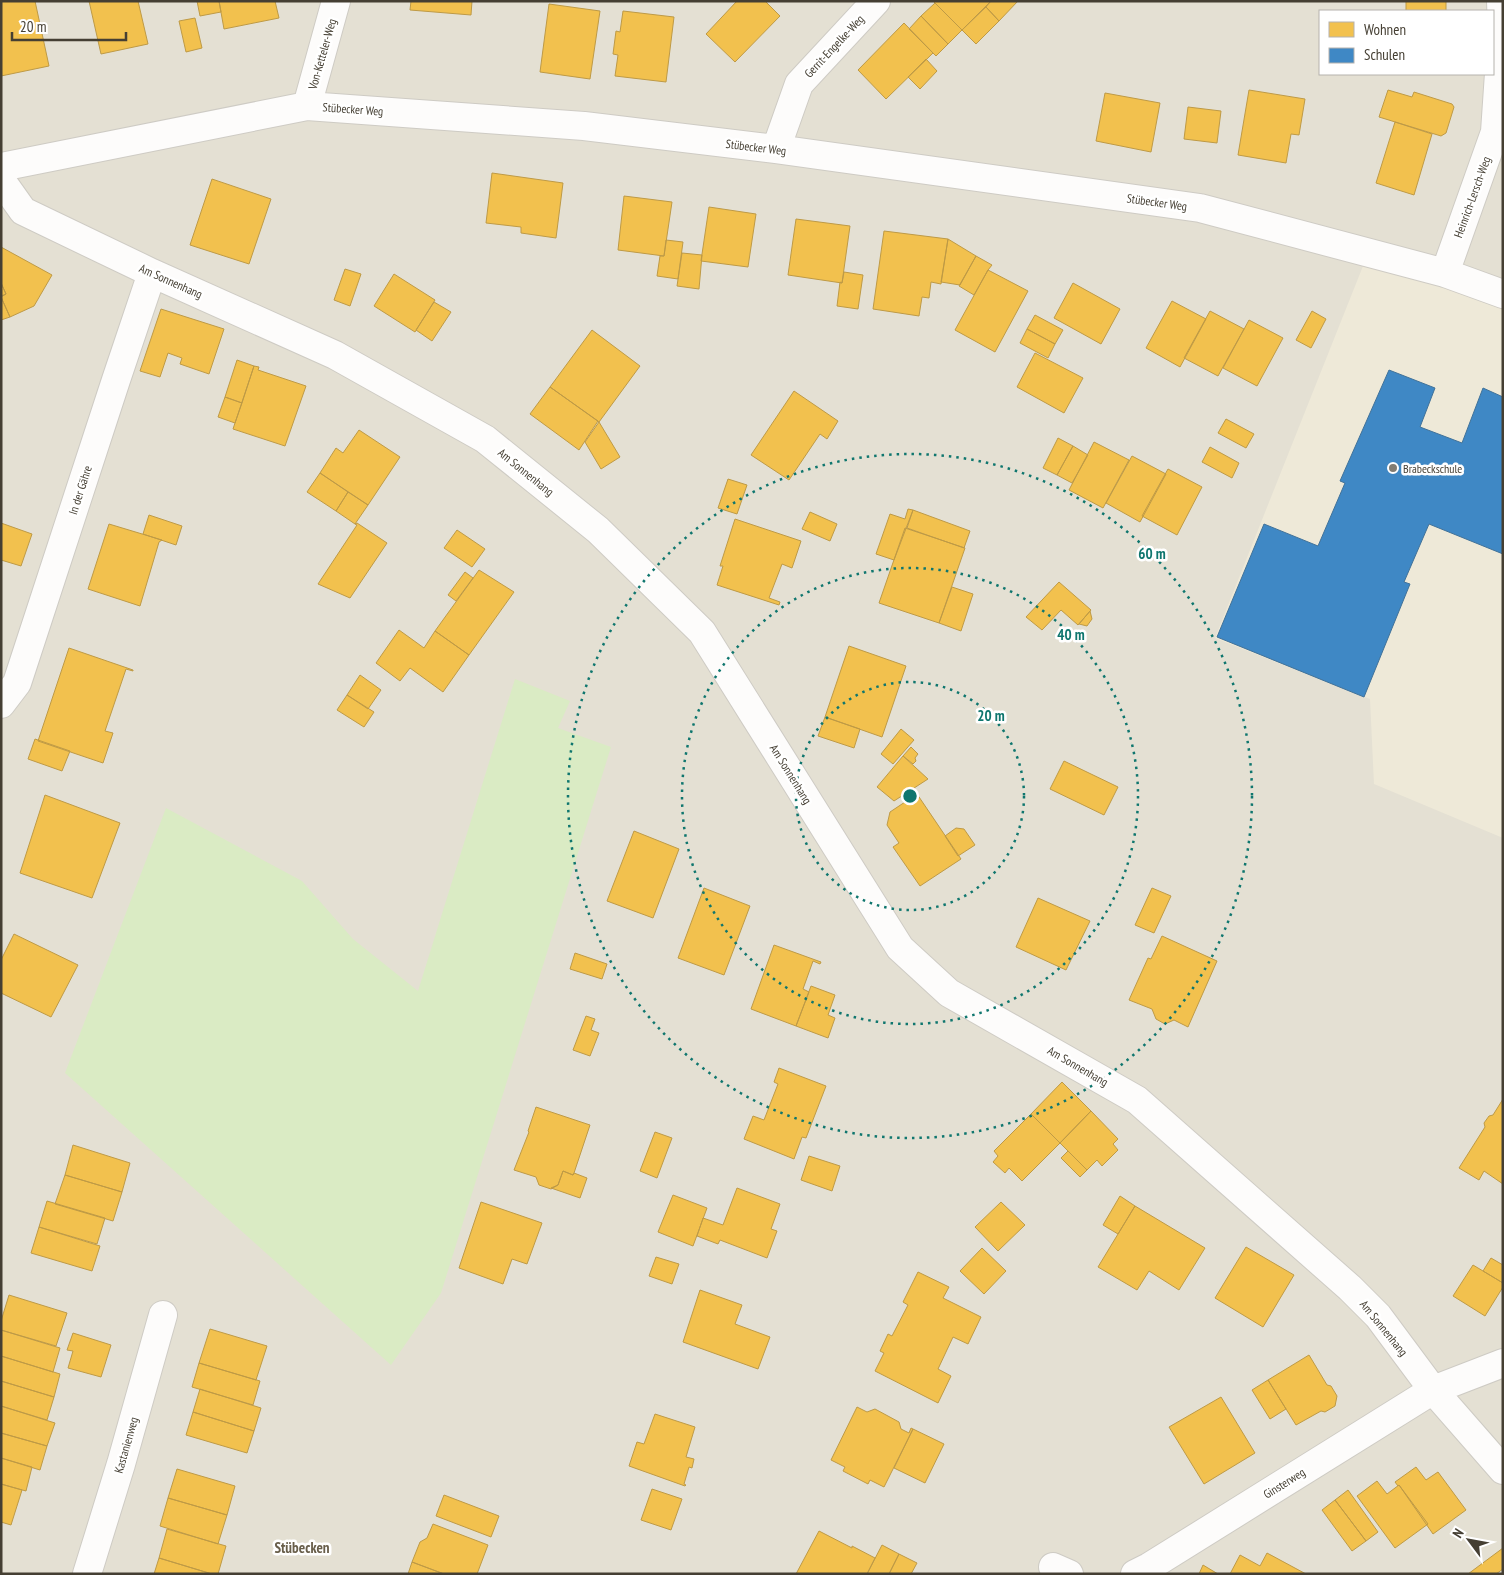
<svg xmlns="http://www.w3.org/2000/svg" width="1504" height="1575" font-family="'PT Sans Narrow',sans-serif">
<rect width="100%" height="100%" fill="#f0ede6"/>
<path fill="#e4e0d3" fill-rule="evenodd" d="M1 1H1503V1574H1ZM1320 11H1493V74H1320Z"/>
<path fill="#eee9d8" d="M1369 251 1503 298V838L1374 784 1370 699 1215 638Z"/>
<path fill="#daebc4" d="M515 679 570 701 558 728 611 747 441 1293 391 1365 65 1073 166 808 302 881 353 939 418 991Z"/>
<path fill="#f2c14e" stroke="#be9a46" d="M1 1H35L49 66 1 76Z
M89 1H138L148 44 101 54Z
M197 1H219L221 12 200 16Z
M219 1H275L279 18 224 29Z
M411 1H472L471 15 410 10Z
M737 1H765L780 16 735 62 706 34Z
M933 1H991L962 30Z
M991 1H1018L999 21 986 7Z
M1406 1H1446V11H1406Z
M935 3 962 30 948 44 921 16Z
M549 4 600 11 590 79 540 72Z
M986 7 999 21 976 44 962 30Z
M623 11 674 17 666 82 615 76 618 55 613 54 616 31 620 32Z
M921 16 948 44 936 56 909 29Z
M195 18 202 48 186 52 179 21Z
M904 23 933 53 886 99 858 70Z
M926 59 937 71 920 89 908 77Z
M1249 90 1305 99 1299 135 1291 134 1286 163 1238 155Z
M1388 90 1412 97 1414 92 1452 104 1454 107 1446 133 1441 136 1379 117Z
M1105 93 1160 103 1151 152 1096 141Z
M1188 107 1221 111 1217 143 1184 139Z
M1395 122 1432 134 1414 195 1376 183Z
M492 173 563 183 556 238 521 233V227L486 223Z
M212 179 271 199 249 264 190 245Z
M624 196 672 202 664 256 618 250Z
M709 207 756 214 748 267 701 261Z
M796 219 850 226 842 283 788 275Z
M884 231 948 239 941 284 931 282 929 298 922 297 919 316 873 309Z
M948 239 976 256 960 285 941 282Z
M666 240 683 242 678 279 657 276 660 256H664Z
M1 247 52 275 34 306 10 317 1 297 6 294 1 283Z
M682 253 702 255 699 289 677 286Z
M976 256 992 265 988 270 974 295 959 286Z
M345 269 361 274 350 306 334 300Z
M988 270 1028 291 995 352 955 330Z
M844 272 863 275 858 309 837 306 840 282 842 283Z
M394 274 435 300 415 332 374 306Z
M1 283 6 294 1 296Z
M1073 283 1120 309 1101 344 1054 318Z
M1 297 10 317 1 320Z
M1172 301 1206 319 1180 367 1146 348Z
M434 302 451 312 432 341 416 330Z
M161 309 224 329 209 374 180 364 182 358 168 353 160 377 140 371Z
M1210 311 1244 329 1218 376 1184 358Z
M1312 311 1326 319 1311 348 1296 340Z
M1035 315 1063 330 1055 344 1027 329Z
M1249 320 1283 338 1257 386 1223 368Z
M1027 329 1055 344 1048 358 1020 343Z
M592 330 640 366 599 422 550 387Z
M1035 353 1083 378 1064 413 1017 387Z
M237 360 254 366 242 403 225 397Z
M254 366 259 367 258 370 306 386 285 446 233 429Z
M550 387 598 421 579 450 530 414Z
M794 391 838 421 827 439 820 434 789 480 751 455Z
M225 397 242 403 235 423 218 417Z
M1226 419 1254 434 1246 448 1218 433Z
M599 422 620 457 601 469 585 442Z
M359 430 400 457 368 505 320 473 336 448 343 453Z
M1058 438 1073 446 1057 475 1043 468Z
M1094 442 1129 460 1103 508 1069 490Z
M1073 446 1088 455 1072 483 1057 475Z
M1210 447 1239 463 1232 478 1202 462Z
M1132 456 1166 474 1140 522 1106 503Z
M1168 469 1202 487 1177 535 1142 516Z
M320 473 348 492 336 511 307 492Z
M728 479 747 485 737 514 718 508Z
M348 492 368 505 355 524 336 511Z
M908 509 913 510 894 560 876 554 890 514 905 519Z
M913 510 970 531 964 548 907 528Z
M810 512 837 524 830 541 802 529Z
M149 515 182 526 176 545 143 534Z
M735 519 801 541 792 568 782 564 769 598 780 602 779 605 717 585 723 566H720Z
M1 523 32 534 21 566 1 560Z
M357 523 387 543 350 598 318 584 357 525 355 524Z
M109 524 162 540 159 542 140 606 88 589Z
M905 528 965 548 939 623 879 603Z
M457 530 485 549 472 567 444 548Z
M479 570 514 592 469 655 435 631Z
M465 572 473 578 456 601 448 595Z
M1059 582 1091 610 1078 625 1061 610 1042 630 1026 617Z
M952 587 973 594 961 631 939 623Z
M1090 611 1092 619 1087 626 1079 624Z
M399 630 424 648 435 631 469 655 443 692 410 668 400 681 376 663Z
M849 646 906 666 882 737 825 717Z
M69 648 133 670V671L126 669 105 731 113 733 103 763 38 741Z
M360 675 381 690 368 709 347 695Z
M347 695 374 712 364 727 337 710Z
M825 717 860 729 854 748 818 736Z
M901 729 914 740 893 764 881 754Z
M35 739 70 751 62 771 28 759Z
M911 747 918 754 915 758 916 761 913 764 903 756Z
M903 756 928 779 894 801 877 787Z
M1064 761 1118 787 1104 815 1050 789Z
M917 794 961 859 920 886 893 847 899 843 887 825 890 812Z
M45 795 120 823 92 898 20 873Z
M956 828 964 829 975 845 958 856 945 836Z
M634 831 679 849 653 918 607 901Z
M704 888 750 906 724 975 678 958Z
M1152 888 1171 896 1154 933 1135 925Z
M1038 898 1090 921 1066 970 1016 947Z
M14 934 78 965 51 1017 1 993V960Z
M1162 936 1217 961 1188 1027 1174 1020 1165 1024 1156 1019 1152 1009 1129 1000 1148 958 1151 959Z
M774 945 821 962 820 964 813 961 803 989 809 992 796 1026 751 1009Z
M575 953 607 964 602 979 570 969Z
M811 986 835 995 828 1015 835 1018 828 1038 796 1026Z
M586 1016 595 1019 591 1030 599 1033 590 1056 573 1050Z
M779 1068 826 1086 806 1138 802 1137 794 1159 744 1139 753 1116 764 1120 778 1084 774 1082Z
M1062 1082 1091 1111 1060 1143 1031 1114Z
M1503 1099V1184L1484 1171 1479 1180 1459 1168 1485 1127 1484 1123 1489 1116 1493 1115Z
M536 1107 590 1125 574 1173 573 1175 563 1171 558 1185 551 1189 539 1185 536 1177 514 1170 529 1132 528 1131Z
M1091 1111 1118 1139 1113 1144 1118 1150 1102 1166 1097 1160 1087 1170 1060 1143Z
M1031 1114 1060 1143 1022 1181 1009 1168 1005 1173 993 1162 998 1156 994 1151Z
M655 1132 672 1138 657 1178 640 1171Z
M73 1145 130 1163 122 1192 65 1175Z
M1068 1151 1087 1170 1080 1177 1061 1158Z
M809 1156 840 1166 832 1191 801 1180Z
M563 1171 573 1175 574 1173 587 1178 580 1198 551 1188 558 1185Z
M65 1175 122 1192 113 1221 55 1204Z
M737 1188 780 1204 771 1229 777 1231 767 1258 720 1240 718 1244 697 1236 703 1218 723 1225Z
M673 1195 707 1208 693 1246 658 1232Z
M1120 1196 1135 1206 1118 1234 1103 1225Z
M47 1201 105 1218 97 1244 39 1227Z
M481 1202 542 1223 527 1264 512 1259 503 1284 459 1268Z
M1001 1202 1025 1225 998 1251 975 1227Z
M1135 1206 1205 1248 1179 1290 1149 1271 1137 1290 1098 1267Z
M39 1227 100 1246 92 1271 31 1253Z
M1246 1247 1294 1275 1263 1327 1215 1298Z
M982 1248 1006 1271 984 1294 960 1271Z
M656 1257 679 1264 672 1284 649 1276Z
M1491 1258 1503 1265V1283L1483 1271Z
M1473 1265 1503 1283V1287L1485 1316 1453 1296Z
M918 1272 949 1287 943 1298 981 1317 968 1344 953 1337 938 1369 951 1376 938 1403 875 1371 884 1353 880 1351 888 1334 892 1336 908 1305 903 1302Z
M700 1290 742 1305 735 1324 770 1337 758 1369 683 1342Z
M9 1295 67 1313 56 1346 1 1330V1321Z
M210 1329 267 1346 256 1380 199 1363Z
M1 1330 60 1348 53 1372 1 1356Z
M73 1333 111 1345 101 1377 68 1368 73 1351 67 1350Z
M1309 1355 1327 1385 1331 1386 1337 1396 1335 1406 1325 1412 1321 1411 1296 1425 1268 1380Z
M1 1356 60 1374 54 1397 1 1381Z
M199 1363 260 1381 253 1405 192 1387Z
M1268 1380 1286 1409 1270 1419 1252 1390Z
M1 1381 54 1397 47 1420 1 1406Z
M200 1389 261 1408 254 1431 193 1412Z
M1221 1397 1255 1453 1204 1484 1169 1427Z
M1 1406 55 1423 47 1446 1 1433Z
M857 1407 867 1412 875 1409 899 1422 901 1429 909 1433 911 1428 913 1429 884 1487 870 1480 868 1484 843 1471 845 1467 831 1460Z
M193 1412 254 1431 247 1453 186 1435Z
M655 1414 695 1427 686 1457 694 1459 692 1468 689 1467 684 1484 686 1485 685 1486 629 1466 637 1442 644 1444Z
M913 1429 944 1444 925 1483 894 1468Z
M1 1433 47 1446 40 1470 1 1458Z
M1 1458 32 1467 26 1491 1 1484Z
M1416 1467 1426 1480 1438 1472 1466 1510 1433 1534 1399 1485 1398 1486 1395 1482Z
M177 1469 235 1486 227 1515 168 1498Z
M1377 1481 1387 1494 1399 1485 1428 1524 1395 1548 1357 1496Z
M1 1484 22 1490 11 1525 1 1522Z
M652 1489 682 1499 671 1530 641 1520Z
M1348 1490 1378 1532 1366 1541 1335 1500Z
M444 1495 499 1516 491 1537 436 1516Z
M168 1498 227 1515 218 1544 160 1526Z
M1335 1500 1366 1541 1352 1551 1322 1510Z
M433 1524 488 1545 477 1574H444L412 1562 420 1542 427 1538Z
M167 1529 226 1546 218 1574H212L159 1558Z
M819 1531 852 1548V1546L875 1558 867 1574H796Z
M882 1545 899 1554 889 1574H867Z
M1503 1548V1569L1496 1574H1468Z
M1267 1553 1306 1574H1230L1240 1555 1260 1566Z
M899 1554 917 1563 911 1574H889Z
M159 1558 212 1574H154Z
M412 1562 444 1574H408Z
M1203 1565 1218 1574H1199Z"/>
<path fill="#3f88c5" stroke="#417299" d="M1389 370 1435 388 1420 427 1462 443 1483 388 1503 397V554L1429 524 1404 582 1410 584 1364 697 1217 637 1264 524 1318 546 1345 483 1340 481Z"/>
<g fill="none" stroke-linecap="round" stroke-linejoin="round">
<g stroke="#cecbc4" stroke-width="30">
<path id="street" d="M307 106 336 1
M776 149 799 84 876 1
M1 167 307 106 584 126 776 149 1200 208 1445 273 1503 294
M1 180 23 211 152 273 335 355 485 439 598 530 702 632 900 948 949 993 1137 1100 1350 1288 1378 1316 1433 1390 1503 1470
M1445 273 1495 132 1502 29 1501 1
M1 704 17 683 116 380 152 273
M1053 1567 1069 1574
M87 1574 121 1464 163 1315
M1135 1574 1149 1567 1433 1390 1503 1363"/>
</g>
<use href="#street" stroke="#fdfcfb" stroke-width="28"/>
</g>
<g fill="none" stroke="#0f766e" stroke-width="2.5" stroke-dasharray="2.5 5">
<circle cx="910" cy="796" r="114"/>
<circle cx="910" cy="796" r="228"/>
<circle cx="910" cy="796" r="342"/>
</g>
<circle fill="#817c72" stroke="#fff" stroke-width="2" cx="1393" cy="468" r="5"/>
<g text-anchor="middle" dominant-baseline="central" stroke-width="5" stroke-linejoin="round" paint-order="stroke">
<g font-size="12" fill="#453f33" stroke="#fff">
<text transform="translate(834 46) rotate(-47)">Gerrit-Engelke-Weg</text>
<text transform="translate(322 54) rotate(-74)">Von-Ketteler-Weg</text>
<text transform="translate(353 109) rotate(4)">Stübecker Weg</text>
<text transform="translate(756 147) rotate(7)">Stübecker Weg</text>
<text transform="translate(1472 197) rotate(-70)">Heinrich-Lersch-Weg</text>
<text transform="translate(1157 202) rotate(8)">Stübecker Weg</text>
<text transform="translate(171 281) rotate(24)">Am Sonnenhang</text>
<text transform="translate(526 472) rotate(39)">Am Sonnenhang</text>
<text transform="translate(80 490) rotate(-72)">In der Gähre</text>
<text transform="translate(791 774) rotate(58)">Am Sonnenhang</text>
<text transform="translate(1078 1066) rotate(30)">Am Sonnenhang</text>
<text transform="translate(1384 1328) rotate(51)">Am Sonnenhang</text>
<text transform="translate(126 1445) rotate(-74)">Kastanienweg</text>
<text transform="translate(1284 1483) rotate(-32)">Ginsterweg</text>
</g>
<g font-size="12" fill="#453f33" stroke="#fff" text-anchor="start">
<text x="1403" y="468">Brabeckschule</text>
</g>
<g font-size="15" font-weight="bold" fill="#685e4a" stroke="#fff">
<text x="302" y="1547">Stübecken</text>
</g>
</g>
<circle cx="910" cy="796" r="8" fill="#0f766e" stroke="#fff" stroke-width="2.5"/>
<g font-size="15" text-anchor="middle" font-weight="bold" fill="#0f766e" stroke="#fff" stroke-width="5" stroke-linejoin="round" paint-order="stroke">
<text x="1152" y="559">60 m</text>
<text x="1071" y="640">40 m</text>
<text x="991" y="721">20 m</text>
</g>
<rect width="1504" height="1575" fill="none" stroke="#453f33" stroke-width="5"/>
<rect x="1319" y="10" width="175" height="65" fill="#ffffff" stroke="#b5b2ad"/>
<rect x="1329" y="22" width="25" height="15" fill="#f2c14e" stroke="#b5b2ad"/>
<text x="1364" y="35" font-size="15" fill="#453f33">Wohnen</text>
<rect x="1329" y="48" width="25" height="15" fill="#3f88c5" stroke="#b5b2ad"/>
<text x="1364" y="60" font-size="15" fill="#453f33">Schulen</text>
<g transform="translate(1469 1540) rotate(302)" stroke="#ffffff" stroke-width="4" paint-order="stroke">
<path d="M0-4L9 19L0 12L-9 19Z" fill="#453f33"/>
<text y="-8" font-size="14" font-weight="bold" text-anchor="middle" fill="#453f33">N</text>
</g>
<path d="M12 32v8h114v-8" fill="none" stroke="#453f33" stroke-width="2.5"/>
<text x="20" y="32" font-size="15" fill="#453f33" stroke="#ffffff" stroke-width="4" paint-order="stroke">20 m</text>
</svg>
